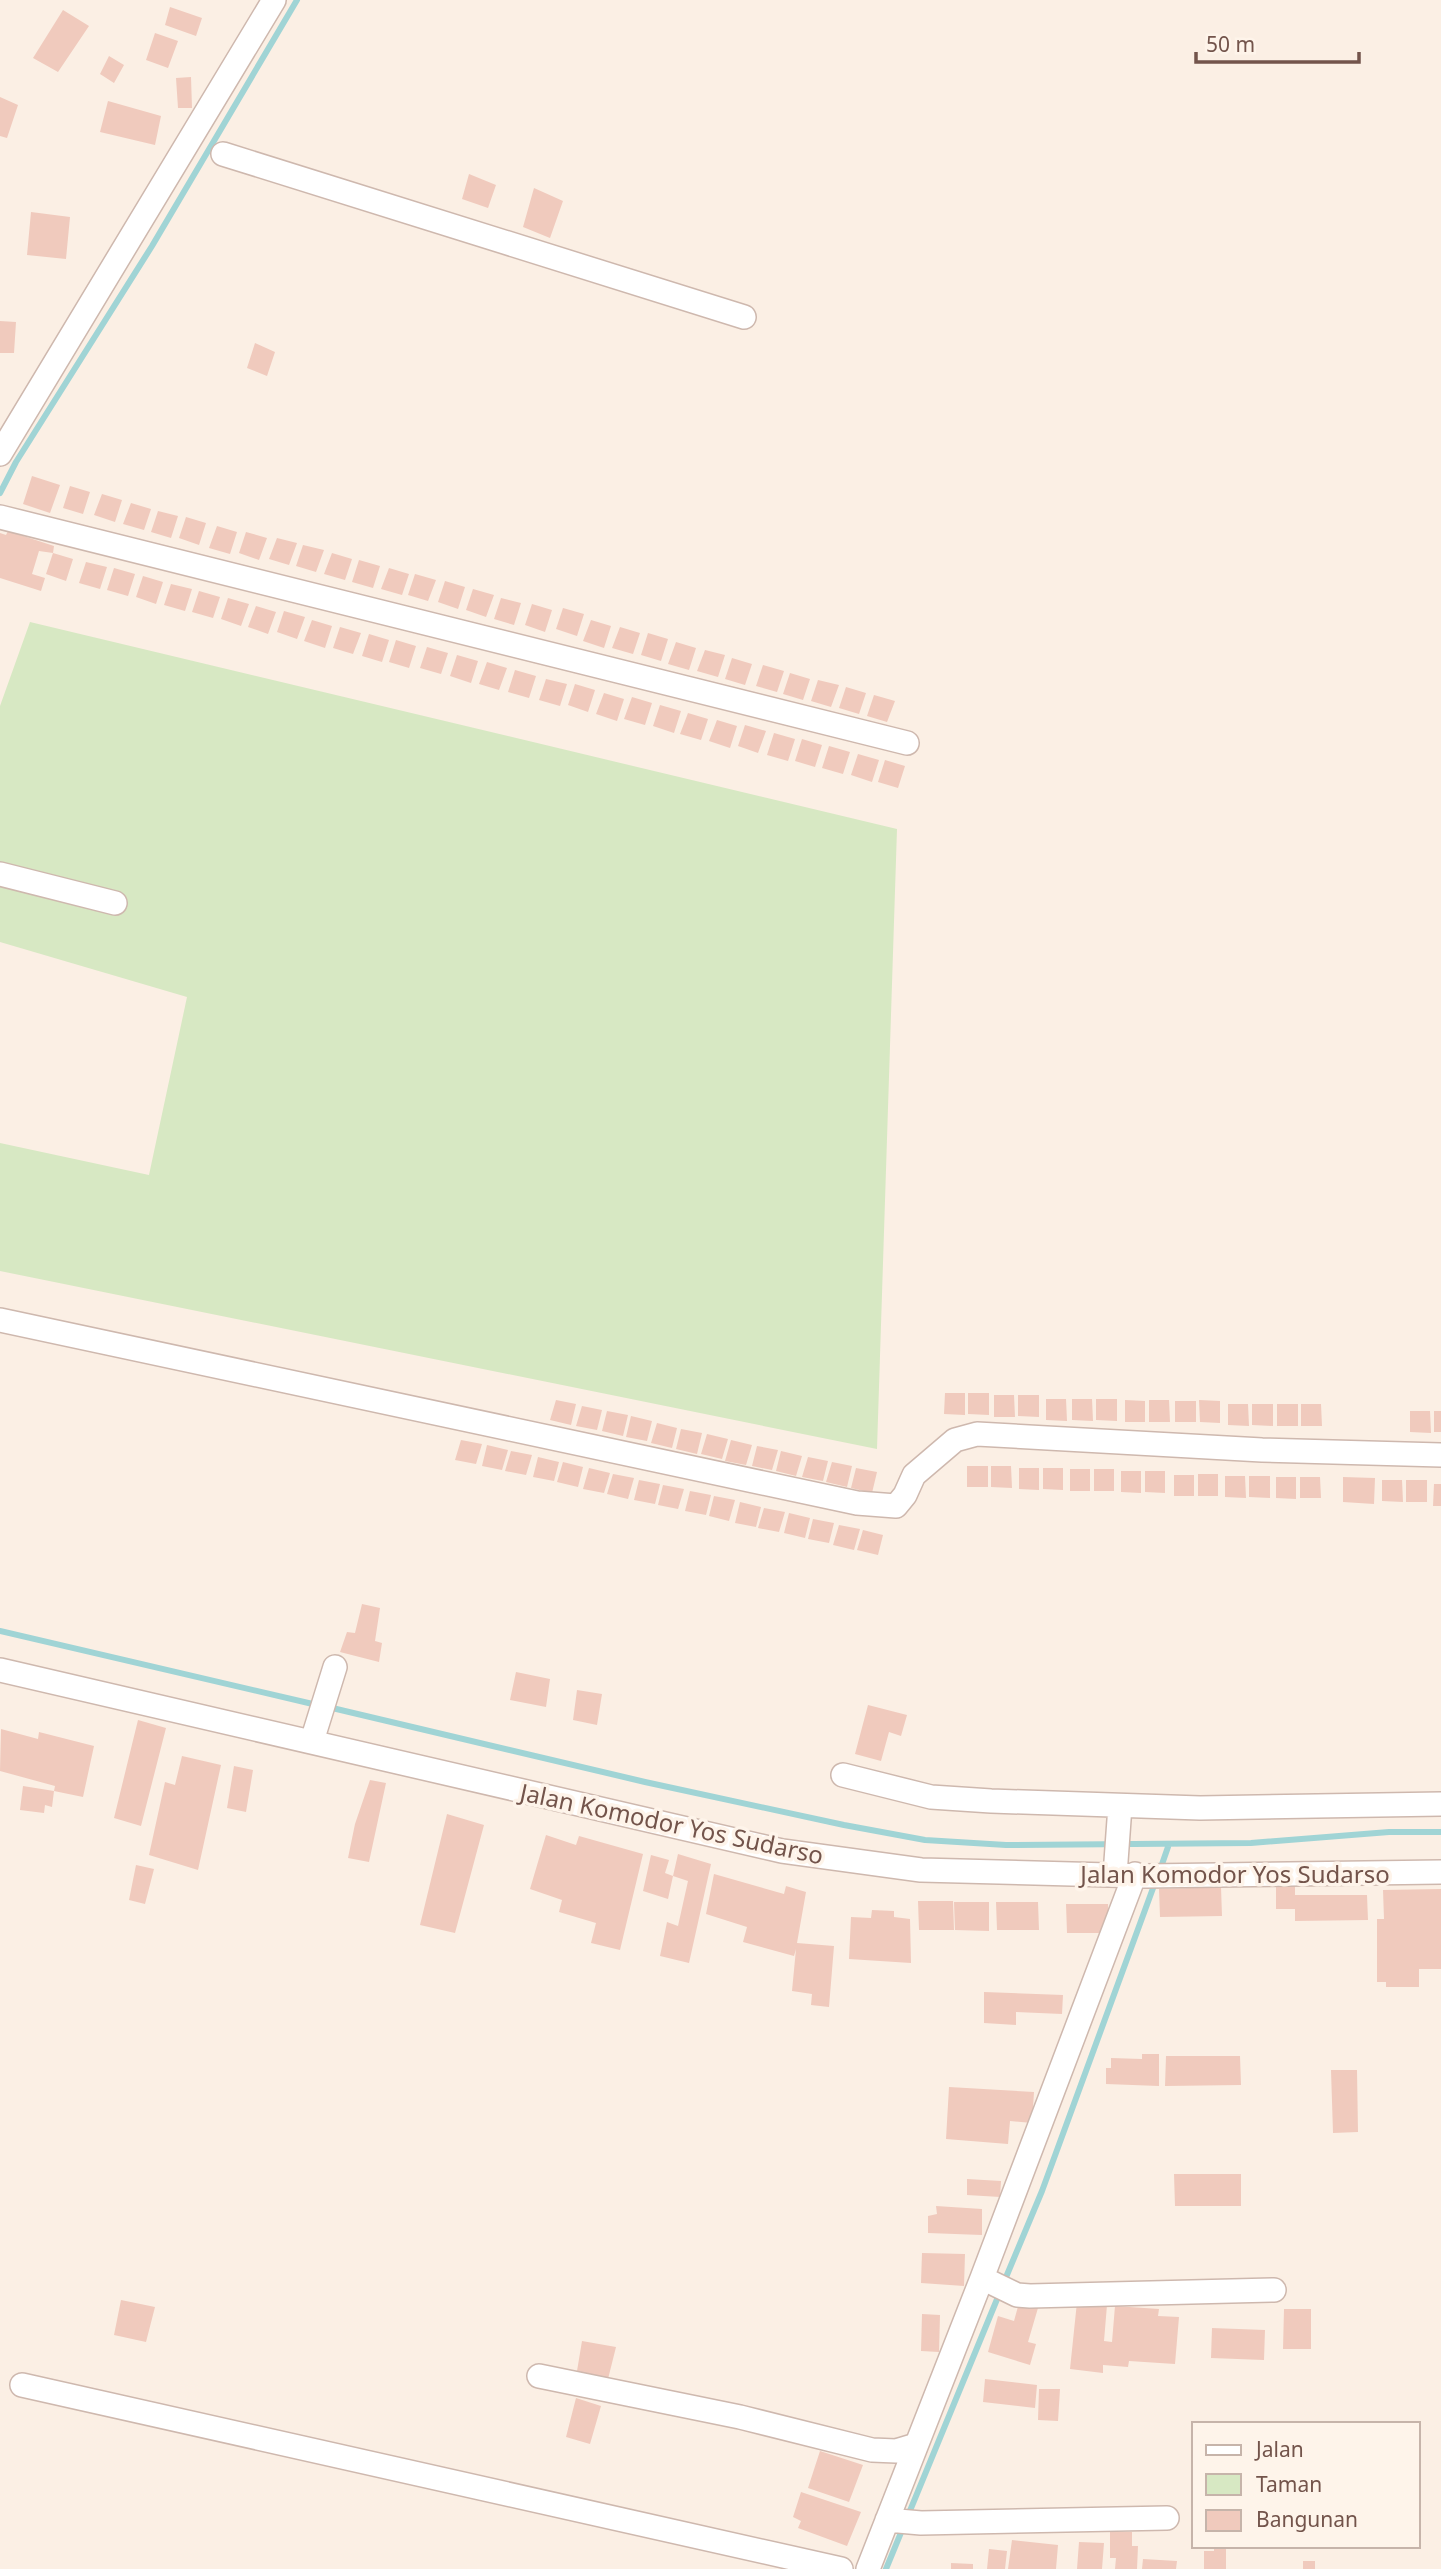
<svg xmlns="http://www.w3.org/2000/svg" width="1441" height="2569" font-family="'Noto Sans',sans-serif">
<rect width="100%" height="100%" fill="#fbefe4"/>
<path fill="#d7e8c3" d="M30 622 897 829 877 1449 0 1271V1143L149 1175 187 997 0 942V706Z"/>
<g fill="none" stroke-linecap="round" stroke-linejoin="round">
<path stroke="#a0d4d5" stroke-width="6" d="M0 493 16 462 152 246 297 0
M0 1631 317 1705
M328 1707 645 1782 844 1825 925 1840 1006 1845 1251 1843 1389 1832H1441
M1160 1870 1169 1844
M1004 2282 1042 2191 1156 1880
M886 2569 1000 2292"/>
</g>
<path fill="#f0cabd" d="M170 7 202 18 196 36 165 25Z
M63 10 89 26 58 72 33 58Z
M155 33 178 41 168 68 146 60Z
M109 56 124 65 114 83 100 74Z
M191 77 192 108H178L176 78Z
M0 97 18 105 7 138 0 136Z
M108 101 161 116 155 145 100 132Z
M469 174 496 185 488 208 462 199Z
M534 188 563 201 550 238 523 227Z
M31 212 70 217 66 259 27 255Z
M0 321 16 322 14 353H0Z
M255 343 275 352 267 376 247 368Z
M32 476 60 485 50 513 23 504Z
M70 486 90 492 83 514 63 508Z
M102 494 122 500 115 522 94 515Z
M131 503 151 509 144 530 123 524Z
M158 511 178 516 171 538 151 532Z
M186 517 206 523 199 545 179 538Z
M217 526 237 532 230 554 209 548Z
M8 531 54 546 53 553 39 551 32 574 45 578 41 591 0 578V533L6 535Z
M246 532 267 538 259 560 239 553Z
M277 538 297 543 289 565 269 559Z
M303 545 324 550 316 572 296 566Z
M53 553 73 559 66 581 46 574Z
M332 553 352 559 345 580 324 574Z
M359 560 380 566 373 588 352 582Z
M86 562 107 567 100 589 79 583Z
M114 568 135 574 128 596 107 590Z
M389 568 409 574 402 595 381 589Z
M415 574 436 580 428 601 408 595Z
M143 576 163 582 156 604 136 597Z
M445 581 465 587 458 609 438 602Z
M171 584 192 589 185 611 164 605Z
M473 589 494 595 486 617 466 610Z
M199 591 220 597 213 618 192 612Z
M228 598 249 604 241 626 221 619Z
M501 598 521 603 514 625 494 619Z
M532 604 552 610 545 632 525 625Z
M256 606 276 612 268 634 248 627Z
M563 608 584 614 577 636 556 629Z
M284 611 305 617 297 639 277 632Z
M312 620 332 626 325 648 304 641Z
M591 620 611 626 604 648 583 641Z
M340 627 361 633 353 654 333 648Z
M620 627 640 633 633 654 612 648Z
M648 633 668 639 661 661 641 655Z
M369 634 389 640 382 662 362 656Z
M396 640 416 646 409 668 389 662Z
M676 642 696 648 689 670 668 664Z
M427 647 448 653 441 674 420 668Z
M705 650 725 655 718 677 697 671Z
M457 655 478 661 471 683 450 676Z
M732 658 752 664 745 685 725 679Z
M487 662 507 668 499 690 479 684Z
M763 665 784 671 777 692 756 686Z
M515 670 536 676 529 698 508 692Z
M790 673 810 679 803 700 783 694Z
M546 679 567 684 560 706 539 700Z
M818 680 839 685 831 707 811 701Z
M575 684 595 690 588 712 568 705Z
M846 687 866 693 859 714 839 708Z
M604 693 624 699 617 721 596 714Z
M874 695 895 701 887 722 867 716Z
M632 697 652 703 645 725 624 719Z
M660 705 681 711 674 733 653 726Z
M688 713 708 719 701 740 680 734Z
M717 720 737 726 730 748 709 741Z
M745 725 766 731 758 753 738 746Z
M774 733 795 739 788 761 767 755Z
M802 739 822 745 815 767 795 761Z
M829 746 850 752 843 774 822 768Z
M858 754 879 760 872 782 851 775Z
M885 760 905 766 898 788 878 782Z
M945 1393H965V1415L944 1414Z
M968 1393H989V1415L968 1414Z
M994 1395H1014L1015 1417H994Z
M1018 1395H1039V1417L1018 1416Z
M1046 1399H1066L1067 1421 1046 1420Z
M1072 1399H1092L1093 1421 1072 1420Z
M1096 1399H1117V1421L1096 1420Z
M556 1400 576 1404 571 1425 550 1420Z
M1125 1400 1145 1401V1422H1125Z
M1149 1400H1169L1170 1422H1149Z
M1199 1400 1220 1401V1423L1200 1422Z
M1175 1401H1196V1422H1175Z
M1228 1404H1248L1249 1426 1228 1425Z
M1252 1404H1273V1426L1252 1425Z
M1277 1404H1298V1426H1277Z
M1301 1404H1321L1322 1426H1301Z
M582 1406 602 1410 597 1430 576 1426Z
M607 1411 628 1415 623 1436 602 1431Z
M1410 1411H1430L1431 1433 1410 1432Z
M1434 1411H1441V1432H1434Z
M631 1416 652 1421 647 1441 626 1437Z
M657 1423 677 1428 672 1448 651 1443Z
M681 1429 702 1433 697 1454 676 1449Z
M707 1434 728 1439 722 1459 701 1454Z
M461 1440 482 1444 476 1464 455 1460Z
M731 1440 752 1445 746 1465 725 1461Z
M487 1445 508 1450 502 1470 482 1466Z
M757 1446 778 1450 772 1470 752 1466Z
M511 1451 532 1455 526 1475 505 1471Z
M781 1451 802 1456 796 1476 776 1471Z
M538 1457 559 1462 554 1481 533 1477Z
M808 1457 828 1461 823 1481 802 1477Z
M563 1462 583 1467 578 1487 557 1482Z
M832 1462 852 1466 847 1487 826 1482Z
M967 1466H988V1487H967Z
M991 1466H1011L1012 1488 991 1487Z
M589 1468 610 1473 604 1493 583 1489Z
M856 1468 877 1472 872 1493 851 1488Z
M1019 1468H1039V1490L1019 1489Z
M1043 1468H1063V1490L1043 1489Z
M1070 1469H1090V1491H1070Z
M1094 1469H1114V1491H1094Z
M1121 1471H1141V1493L1121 1492Z
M1145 1471H1165V1493L1145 1492Z
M613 1474 634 1478 628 1499 607 1494Z
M1198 1474H1218V1496H1198Z
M1174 1475H1194V1496H1174Z
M1225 1476H1245L1246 1498 1225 1497Z
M1249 1476H1270V1498L1249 1497Z
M1276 1477H1296V1499L1276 1498Z
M1300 1477H1320L1321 1498H1300Z
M1343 1477 1375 1478 1374 1504 1343 1502Z
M639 1480 660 1484 655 1504 634 1500Z
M1382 1480H1402L1403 1502 1382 1501Z
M1406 1480H1427V1502H1406Z
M1434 1484H1441V1506H1433Z
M663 1485 684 1489 678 1509 658 1505Z
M690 1491 711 1495 706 1515 685 1511Z
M714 1496 735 1500 729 1521 709 1516Z
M740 1502 761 1507 756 1527 735 1523Z
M764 1508 785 1512 779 1532 758 1528Z
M789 1513 810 1518 805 1538 784 1533Z
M813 1519 834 1523 829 1543 808 1539Z
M839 1525 860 1529 854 1550 833 1545Z
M863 1530 883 1535 878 1555 857 1550Z
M362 1604 380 1608 375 1641 382 1643 379 1662 340 1652 347 1632 355 1633Z
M516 1672 550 1679 546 1707 510 1700Z
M577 1690 602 1694 597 1725 573 1720Z
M868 1705 907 1715 901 1736 889 1732 881 1761 855 1754Z
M138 1720 166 1728 141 1826 114 1818Z
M1 1729 38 1739 39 1732 94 1746 83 1797 54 1791 55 1786 0 1771Z
M182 1756 221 1765 198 1870 149 1855 165 1782 175 1785Z
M234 1766 253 1770 246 1812 227 1808Z
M370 1780 386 1783 369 1862 348 1858 355 1824Z
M23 1786 54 1791 52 1807 45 1805 44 1813 20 1810Z
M447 1814 484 1825 455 1933 420 1925Z
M546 1835 576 1845 579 1836 643 1854 620 1950 591 1943 596 1923 559 1912 562 1900 530 1889Z
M678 1854 711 1864 689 1963 660 1956 667 1922 678 1926 688 1881 673 1876 668 1899 643 1891 651 1855 669 1860 665 1873 673 1876Z
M136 1865 154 1869 145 1904 129 1900Z
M714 1874 784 1894 786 1886 806 1892 797 1943 834 1946 829 2007 811 2005 812 1994 792 1991 796 1949 794 1956 743 1942 747 1927 706 1914Z
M1276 1884H1295V1895H1367L1368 1920 1295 1921V1909H1276Z
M1221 1887 1222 1916 1160 1917 1159 1889Z
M1441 1889V1969H1419V1987H1386V1982H1377V1919H1384L1383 1890Z
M918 1901H953L954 1930H919Z
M954 1902H989V1931L955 1930Z
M996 1902H1038L1039 1930H997Z
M1066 1904H1108L1109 1933H1067Z
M872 1910 894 1911V1917L910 1919 911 1963 849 1959 851 1917 871 1918Z
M984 1992 1063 1995 1062 2014 1016 2012V2025L984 2023Z
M1142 2054H1159V2086L1106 2084V2068H1111V2058L1142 2059Z
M1166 2056H1240L1241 2085 1165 2086Z
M1331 2070H1357L1358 2132 1333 2133Z
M949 2087 1034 2092 1032 2123 1010 2121 1008 2144 946 2139Z
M1174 2174H1241V2206H1175Z
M967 2179 1001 2181 1000 2197 967 2195Z
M936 2206 982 2209V2235L928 2233V2216L937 2214Z
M922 2253 965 2254 964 2286 921 2283Z
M121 2300 155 2307 146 2342 114 2335Z
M1077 2302 1107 2305 1104 2341 1112 2342 1115 2306 1159 2309 1158 2316 1179 2317 1175 2364 1129 2361 1128 2367 1103 2365V2373L1070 2369Z
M1019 2303 1038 2308 1028 2342 1036 2344 1030 2365 988 2352 998 2316 1014 2321Z
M1284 2309H1311V2349H1283Z
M922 2314 940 2315 939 2352 921 2351Z
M1212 2328 1265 2330 1264 2360 1211 2358Z
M582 2341 616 2347 608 2379 577 2371Z
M985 2379 1037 2385 1035 2408 983 2402Z
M1039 2389H1060L1058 2421 1038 2420Z
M576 2398 601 2406 590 2444 566 2437Z
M820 2451 863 2465 849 2502 808 2488Z
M801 2492 861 2512 847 2546 798 2528 801 2521 793 2517Z
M1110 2532H1132V2546H1138L1137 2569H1115L1116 2558H1110Z
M1012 2540 1058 2545 1056 2569H1008Z
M1079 2542 1104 2543 1102 2569H1077Z
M1214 2546H1226V2569H1204V2551H1214Z
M989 2549 1007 2551 1005 2569H987Z
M1143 2559 1177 2561 1176 2569H1142Z
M1303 2561H1315V2569H1303Z
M951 2563 973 2564V2569H951Z"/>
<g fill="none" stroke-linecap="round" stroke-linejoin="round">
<g stroke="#ceb8ae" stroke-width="26">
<path id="minor" d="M223 154 744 317
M0 454 274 0
M0 517 907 743
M0 874 115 903
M0 1320 857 1503 896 1506 905 1495 914 1475 955 1440 977 1434 1262 1450 1441 1455
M0 1670 782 1851 921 1870 1146 1876 1441 1872
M312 1741 335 1667
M843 1775 931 1797 991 1801 1200 1808 1441 1804
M1115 1875 1120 1806
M982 2278 1017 2295 1030 2296 1274 2290
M539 2376 740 2417 872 2450 896 2451 916 2445
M22 2385 841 2569
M887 2520 921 2523 1167 2518
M868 2569 982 2278 1135 1874"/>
</g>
<use href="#minor" stroke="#fff" stroke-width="23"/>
</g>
<g text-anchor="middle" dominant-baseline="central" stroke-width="7" stroke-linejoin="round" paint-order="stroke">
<g font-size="24" fill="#73544b" stroke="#fef4ea">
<text transform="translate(672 1823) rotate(12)">Jalan Komodor Yos Sudarso</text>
<text x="1235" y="1873">Jalan Komodor Yos Sudarso</text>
</g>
</g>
<rect x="1192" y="2422" width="228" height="126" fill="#fef4ea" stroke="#c6b4aa" stroke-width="2"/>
<rect x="1206" y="2445" width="35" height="10" fill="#ffffff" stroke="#c6b4aa" stroke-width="2"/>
<text x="1256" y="2457" font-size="21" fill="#73544b">Jalan</text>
<rect x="1206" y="2474" width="35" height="21" fill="#d7e8c3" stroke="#c6b4aa" stroke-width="2"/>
<text x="1256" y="2492" font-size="21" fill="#73544b">Taman</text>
<rect x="1206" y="2510" width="35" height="21" fill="#f0cabd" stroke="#c6b4aa" stroke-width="2"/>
<text x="1256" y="2527" font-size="21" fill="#73544b">Bangunan</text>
<path d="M1196 52v10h163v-10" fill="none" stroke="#73544b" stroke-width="3.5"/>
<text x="1206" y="52" font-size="21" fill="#73544b" stroke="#fef4ea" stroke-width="5" paint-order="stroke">50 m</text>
</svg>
